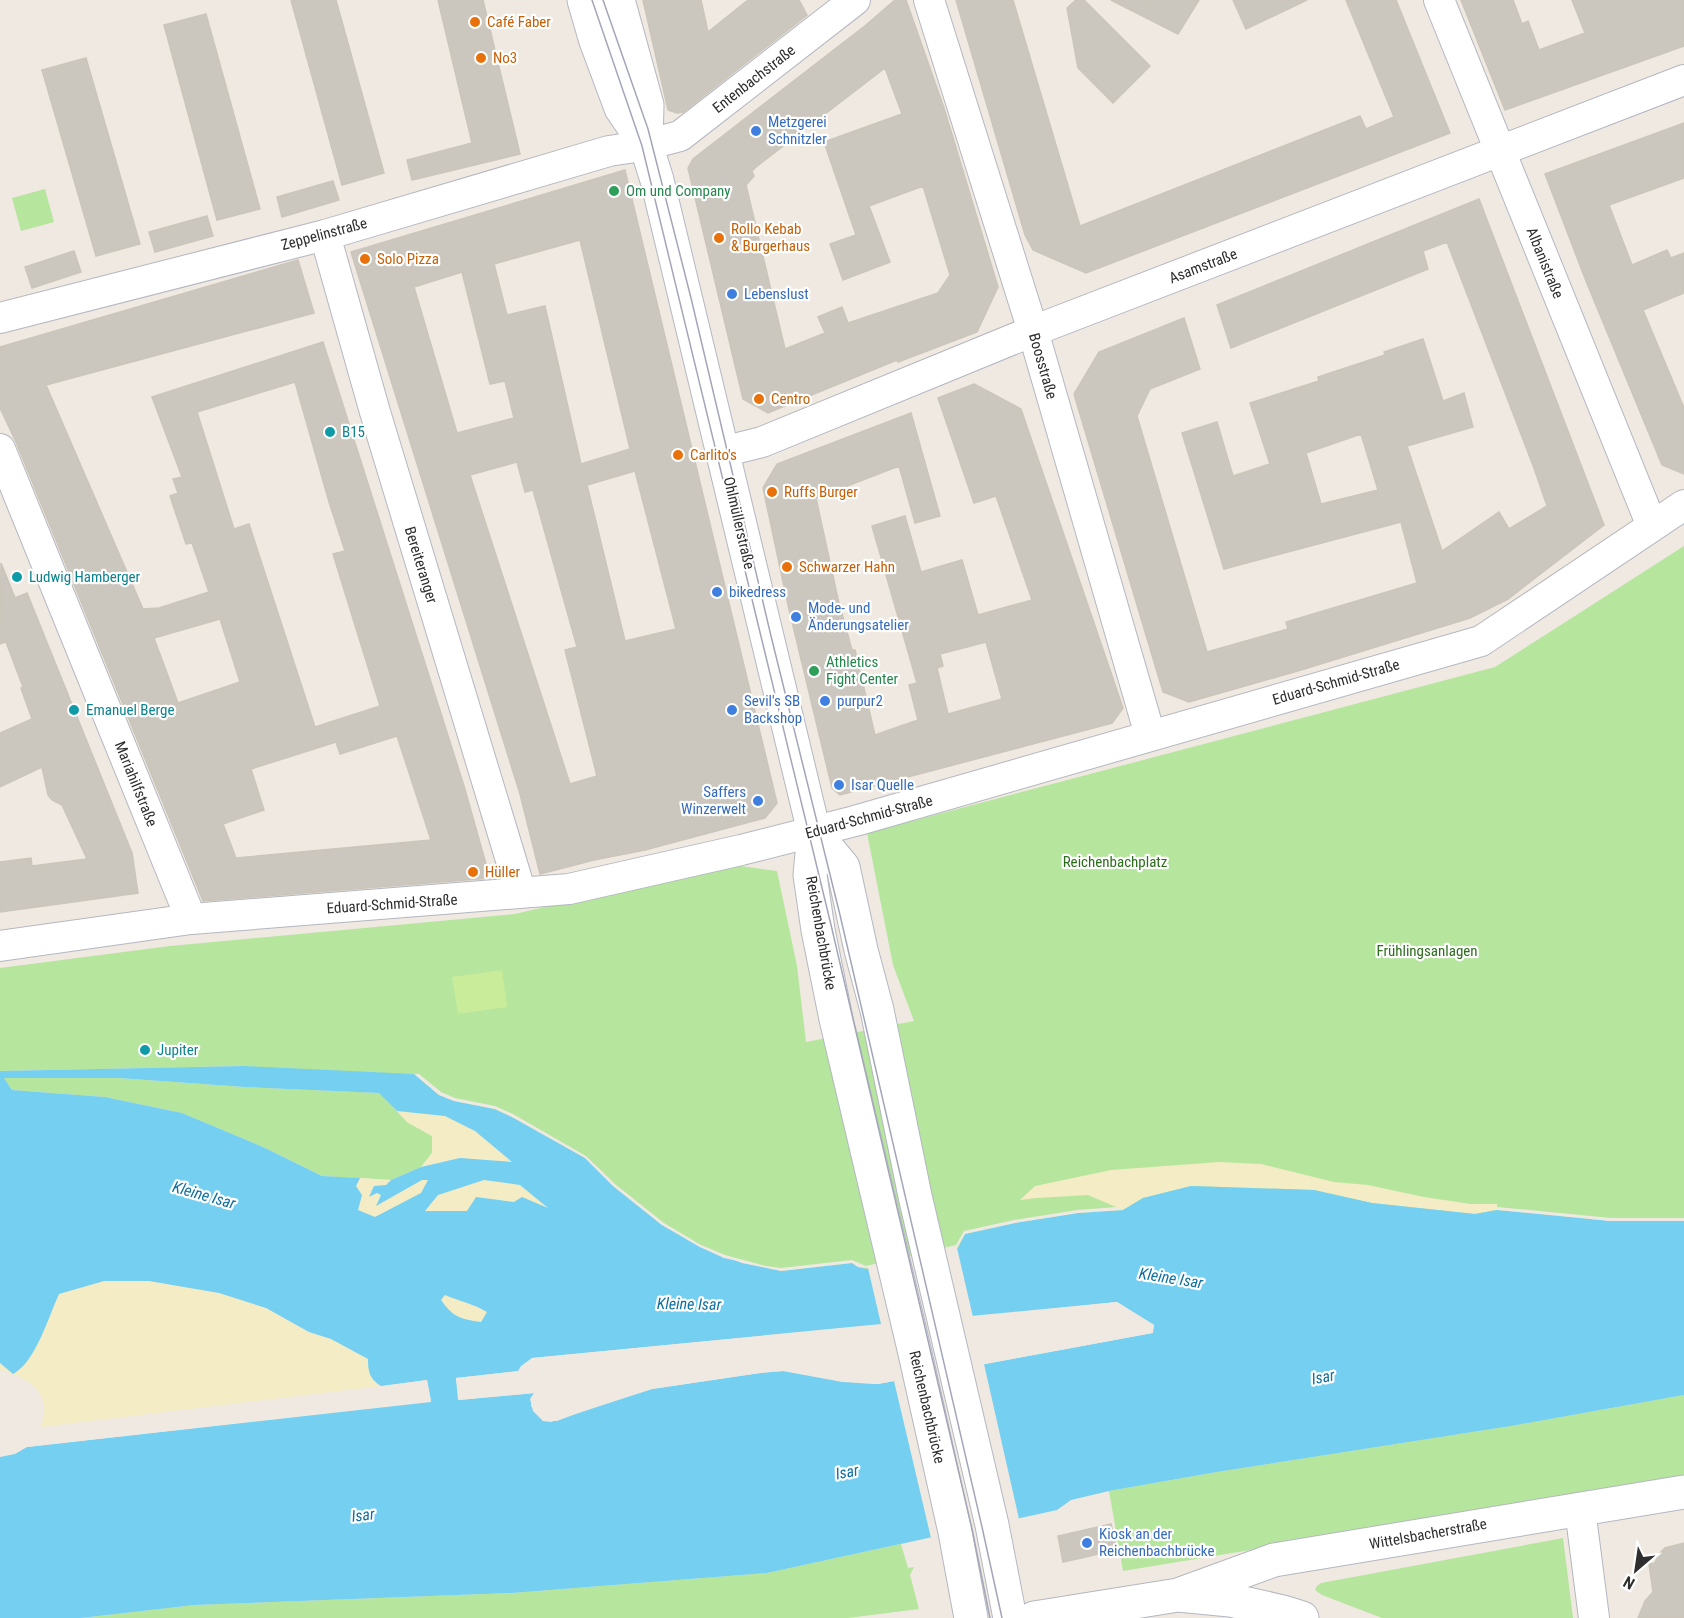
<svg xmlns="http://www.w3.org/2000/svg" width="1684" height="1618" font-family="'Roboto Condensed',sans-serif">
<rect width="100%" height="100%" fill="#efe9e1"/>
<path fill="#b6e59e" d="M45 189 54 222 21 231 12 198Z
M1684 546V1221L1123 1210 866 1269 781 1271 742 1263 677 1235 512 1117 243 1066 0 1071V968L170 946 515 914 726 864 777 871 797 966 806 1042 914 1021 893 965 867 833 1495 667Z
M4 1078H118L244 1087 380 1093 407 1122 432 1136V1153L421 1167 391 1180 322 1176 263 1147 182 1113 105 1097 12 1090Z
M1684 1395V1479L1123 1571 1109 1491 1217 1472 1511 1426Z
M1563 1538 1573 1618H1382L1322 1595 1315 1590 1317 1586 1321 1583Z
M901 1544 908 1568 914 1567 910 1575 919 1609 848 1618H81L195 1605 512 1593 767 1573Z"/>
<path fill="#f3ecc5" d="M397 1111 445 1116 475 1131 513 1163 460 1158 421 1167 432 1153V1136L407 1122Z
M1219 1162 1261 1164 1334 1182 1368 1185 1424 1197 1471 1204H1497V1210L1475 1214 1371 1203 1314 1190 1191 1186 1143 1198 1123 1210 1088 1195 1037 1198 1020 1200 1035 1186 1111 1170Z
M360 1178 391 1180 377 1193 382 1195 377 1205 422 1180 429 1179 422 1193 375 1217 358 1210 362 1195 356 1186Z
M484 1180 520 1185 551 1209 476 1197 468 1211H424L438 1195Z
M104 1281H149L219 1293 266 1308 308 1332 331 1339 369 1359C368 1373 370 1379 381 1386L41 1427C53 1393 30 1378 0 1370V1363L13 1374C35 1363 49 1316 59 1294Z
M445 1294C459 1301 474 1305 488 1312L481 1322C460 1319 453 1317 441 1300Z"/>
<path fill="#c9ec9a" d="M502 970 507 1007 458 1014 452 977Z"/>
<path fill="#75cff0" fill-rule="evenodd" d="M243 1066 414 1074 439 1095 454 1101 494 1109 512 1117 585 1158 613 1186 662 1225 700 1247 724 1258 781 1271 852 1263 858 1267 866 1269 958 1248 965 1234 1015 1223 1078 1213 1123 1210 1143 1198 1191 1186 1314 1190 1372 1203 1475 1214 1497 1210 1611 1221H1684V1395L1511 1426 1217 1472 1109 1491 1071 1500 1057 1510 767 1573 512 1593 195 1605 81 1618H0V1457L15 1454 27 1447 431 1401 427 1380 381 1386C370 1379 368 1373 368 1359L331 1339 309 1332 266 1308 219 1293 149 1281H104L59 1294C49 1316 35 1363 13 1374L0 1363V1071ZM4 1078H118L244 1087 379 1093 397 1111 445 1116 475 1131 512 1162 460 1158 421 1167 391 1180 386 1185 374 1186 369 1197 377 1193 381 1195 376 1206 422 1180H428L421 1193 375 1217 358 1210 362 1195 356 1186 360 1178 322 1176 263 1147 182 1113 105 1097 12 1090ZM484 1180 520 1185 548 1208 522 1197 514 1202 476 1197 467 1211H425L438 1195ZM445 1295C459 1301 474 1304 487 1312L481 1322C460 1319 453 1317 441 1300ZM1117 1302 1154 1325 1152 1333 878 1384 842 1382 783 1371 760 1373 652 1389 599 1405 557 1421H543L531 1406 535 1393 459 1400 456 1378 519 1371 532 1358Z"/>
<path fill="#efe9e1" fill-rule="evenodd" d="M414 1074H419L441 1092 455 1098 495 1106 513 1114 586 1156 615 1184 664 1223 701 1245 725 1255 766 1266 781 1268 852 1260 866 1266 956 1245 964 1231 1014 1220 1077 1210 1117 1207 1123 1210 1078 1213 1015 1223 965 1234 957 1248 973 1317 1117 1302 1154 1325 1153 1333 984 1364 1019 1519 931 1538 894 1381 878 1384 859 1383 783 1371 760 1373 652 1389 551 1422 543 1421 533 1411 530 1399 534 1393 458 1400 456 1378 518 1371 521 1366 532 1358 881 1324 868 1268 858 1267 852 1263 781 1271 742 1263 700 1247 662 1225 613 1186 585 1158 512 1117 495 1109 454 1101 439 1095ZM1116 1306 1150 1327V1331L877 1381 842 1379 783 1368 760 1370 652 1386 550 1419H544L539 1414 534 1405 533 1400 537 1394 536 1390 461 1396 459 1380 519 1374 533 1361Z
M1497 1207 1611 1218H1684V1221H1611L1497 1210Z
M427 1380 431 1402 27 1447 30 1444 427 1399 425 1383 381 1389 377 1387Z"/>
<path fill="#cbc7bf" stroke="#cbc5ba" stroke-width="1.5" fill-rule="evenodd" d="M291 0H336L384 173 342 185Z
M438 0H483L520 154 412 180 407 160 472 143Z
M643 0H701L708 32 748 0H799L807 15 683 112 677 113 668 110Z
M895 0H906L944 108 998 287 977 332 898 362 897 360 768 413 743 399 688 168 693 159 866 25ZM885 68 902 114 824 142 856 235 830 244 843 280 890 262 869 206 923 186 950 275 938 293 848 323 842 307 818 317 825 333 785 349 746 185 754 176 752 171 756 167Z
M956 0H1013L1080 226 1360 116 1366 129 1394 117 1346 0H1396L1450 133 1086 273 1033 250 1025 235Z
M1076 0H1084L1150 66 1113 103 1078 68 1067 8Z
M1111 0H1199L1178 34Z
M1233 0H1307L1246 29Z
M1461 0H1513L1522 24 1528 21 1539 50 1585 33 1572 0H1684V46L1505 110Z
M206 14 260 209 217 220 164 25Z
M86 58 140 244 96 256 42 70Z
M1684 123V178L1609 205 1632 265 1667 250 1671 258 1684 253V293L1643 310 1684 408V474L1662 465 1586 281 1545 174Z
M625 170 777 803 765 818 645 850 594 860 540 874 520 794 351 252ZM580 240 630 449 581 464 545 306 507 315 494 264ZM462 272 490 384 505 381 514 418 457 433 414 287ZM517 462 525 492 533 490 577 647 565 650 597 776 570 784 470 475ZM635 471 676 629 625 641 587 485Z
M333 181 339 200 282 217 277 197Z
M1479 199 1604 525 1508 599 1470 618 1301 670 1189 702 1163 692 1074 394 1099 352 1184 318 1200 369 1150 389 1137 416 1207 652 1288 629 1286 622 1417 583 1401 522 1224 569 1182 433 1217 422 1233 476 1270 464 1250 403 1319 381 1318 377 1385 355 1384 352 1423 339 1443 401 1464 393 1473 427 1407 446 1442 551 1499 512 1509 529 1547 506 1534 468 1447 242 1423 251 1428 269 1231 348 1217 305ZM1361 434 1378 490 1321 504 1306 453Z
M207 216 213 236 155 252 149 232Z
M74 251 81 272 32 288 25 267Z
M298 260 314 313 46 385 143 609 159 608 209 592 192 543 186 544 170 496 178 493 173 479 182 477 152 397 323 342 464 786 490 878 203 901 16 442 0 408V347ZM295 382 329 502 345 551 333 554 380 706 315 727 249 524 234 529 197 412ZM220 619 240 682 178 703 154 638ZM397 736 431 840 236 858 223 824 264 810 251 769 336 742 340 754Z
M974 384 1021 409 1123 708 1112 723 840 795 832 788 788 605 763 488 777 464 911 413 940 516 915 523 899 466 816 498 838 599 852 650H855L875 735 918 720 909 685 917 683 872 526 905 516 921 572 962 560 978 615 1032 600 996 496 974 503 938 398ZM986 642 1002 699 948 714 937 668 943 666 940 654Z
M1 563 15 598 27 593 132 853 138 893 0 912V862L31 858 32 866 87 859 62 805 52 800 48 795 42 767 0 787V733L32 719 21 688 23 687 6 642 0 644Z
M1111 1524 1117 1550 1063 1562 1058 1536Z
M1684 1543V1618H1638L1645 1601 1653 1592 1649 1564 1655 1563 1658 1555 1665 1548Z"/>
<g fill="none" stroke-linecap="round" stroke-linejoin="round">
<g stroke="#b4b7c1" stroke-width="32">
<path id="minor" d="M929 0 1033 331 1150 735
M1439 0 1652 526
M325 235 375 412 521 893
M0 318 325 235 609 151 642 146 680 136 855 0
M0 449 191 919
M722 452 762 442 1033 331 1684 80
M0 946 191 919 569 889 741 850 855 821 1481 641 1684 505
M1580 1509 1594 1618"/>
</g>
<g stroke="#b4b7c1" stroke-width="35">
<path id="secondary" d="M584 0 596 41 621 108 646 145 657 180 814 832 810 875 818 930 836 1019 914 1349 955 1532 971 1618
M618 0 647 105 646 145
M814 832 843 867 861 950 877 1010 915 1196 992 1525 1010 1618
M1178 1595 1274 1560 1684 1492
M1034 1618 1178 1595 1230 1600 1283 1612 1302 1618"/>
</g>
<use href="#minor" stroke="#fff" stroke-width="30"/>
<use href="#secondary" stroke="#fff" stroke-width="33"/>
<path stroke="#a3a6b8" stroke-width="1.5" d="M592 0 642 146 832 929 972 1529 990 1618
M603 0 648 129 691 298 771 636 840 915 982 1527 1002 1618"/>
</g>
<g fill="#e8710a" stroke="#fff" stroke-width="2">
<circle cx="475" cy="22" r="6"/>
<circle cx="481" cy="58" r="6"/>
<circle cx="719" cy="238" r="6"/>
<circle cx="365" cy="259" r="6"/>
<circle cx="759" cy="399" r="6"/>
<circle cx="678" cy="455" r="6"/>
<circle cx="772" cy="492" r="6"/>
<circle cx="787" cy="567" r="6"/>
<circle cx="473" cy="872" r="6"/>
</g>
<g fill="#3f7fe0" stroke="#fff" stroke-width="2">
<circle cx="756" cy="131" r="6"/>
<circle cx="732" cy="294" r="6"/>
<circle cx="717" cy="592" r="6"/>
<circle cx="796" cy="617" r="6"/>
<circle cx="825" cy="701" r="6"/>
<circle cx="732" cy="710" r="6"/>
<circle cx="839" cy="785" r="6"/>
<circle cx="758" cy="801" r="6"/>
<circle cx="1087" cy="1543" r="6"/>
</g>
<g fill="#2e9e5b" stroke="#fff" stroke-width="2">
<circle cx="614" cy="191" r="6"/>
<circle cx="814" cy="671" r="6"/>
</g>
<g fill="#0f9aa8" stroke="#fff" stroke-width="2">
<circle cx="330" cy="432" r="6"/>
<circle cx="17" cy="577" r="6"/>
<circle cx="74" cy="710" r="6"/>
<circle cx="145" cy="1050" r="6"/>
</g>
<g text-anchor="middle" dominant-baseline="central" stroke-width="4.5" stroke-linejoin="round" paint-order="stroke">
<g font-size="15" fill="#c56008" stroke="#fff" text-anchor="start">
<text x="487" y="22">Café Faber</text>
<text x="493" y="58">No3</text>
<text x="731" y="229">Rollo Kebab<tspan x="731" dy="17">&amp; Burgerhaus</tspan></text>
<text x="377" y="259">Solo Pizza</text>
<text x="771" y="399">Centro</text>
<text x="690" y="455">Carlito's</text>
<text x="784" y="492">Ruffs Burger</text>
<text x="799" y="567">Schwarzer Hahn</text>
<text x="485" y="872">Hüller</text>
</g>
<g font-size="15" fill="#2e2e2e" stroke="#fff">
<text transform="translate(754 79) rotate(-38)">Entenbachstraße</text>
<text transform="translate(324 234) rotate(-15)">Zeppelinstraße</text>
<text transform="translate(1545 263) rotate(68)">Albanistraße</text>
<text transform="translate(1203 266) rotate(-21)">Asamstraße</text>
<text transform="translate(1043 366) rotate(74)">Boosstraße</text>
<text transform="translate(739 523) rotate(77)">Ohlmüllerstraße</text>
<text transform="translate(421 565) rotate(73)">Bereiteranger</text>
<text transform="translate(1336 682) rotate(-16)">Eduard-Schmid-Straße</text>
<text transform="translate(136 784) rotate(68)">Mariahilfstraße</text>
<text transform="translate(869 817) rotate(-15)">Eduard-Schmid-Straße</text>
<text transform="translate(392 904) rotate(-4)">Eduard-Schmid-Straße</text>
<text transform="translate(821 933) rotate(80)">Reichenbachbrücke</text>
<text transform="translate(927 1407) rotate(77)">Reichenbachbrücke</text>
<text transform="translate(1428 1534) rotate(-10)">Wittelsbacherstraße</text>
</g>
<g font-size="15" fill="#366cbe" stroke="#fff" text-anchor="start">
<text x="768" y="122">Metzgerei<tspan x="768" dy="17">Schnitzler</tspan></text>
<text x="744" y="294">Lebenslust</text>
<text x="729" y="592">bikedress</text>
<text x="808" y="608">Mode- und<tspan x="808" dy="17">Änderungsatelier</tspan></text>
<text x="744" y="701">Sevil's SB<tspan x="744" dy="17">Backshop</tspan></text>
<text x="837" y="701">purpur2</text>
<text x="851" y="785">Isar Quelle</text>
<text x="746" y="792" text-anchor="end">Saffers<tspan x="746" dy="17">Winzerwelt</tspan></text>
<text x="1099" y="1534">Kiosk an der<tspan x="1099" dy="17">Reichenbachbrücke</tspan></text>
</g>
<g font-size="15" fill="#27864d" stroke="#fff" text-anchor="start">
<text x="626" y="191">Om und Company</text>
<text x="826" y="662">Athletics<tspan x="826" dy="17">Fight Center</tspan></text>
</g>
<g font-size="15" fill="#0d838f" stroke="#fff" text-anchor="start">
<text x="342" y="432">B15</text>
<text x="29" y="577">Ludwig Hamberger</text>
<text x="86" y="710">Emanuel Berge</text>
<text x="157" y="1050">Jupiter</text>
</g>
<g font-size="15" fill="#2c6e1b" stroke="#fff">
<text x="1115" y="862">Reichenbachplatz</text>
<text x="1427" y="951">Frühlingsanlagen</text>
</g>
<g font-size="16" font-style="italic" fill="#0d6fa3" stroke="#fff">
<text transform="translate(204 1195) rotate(16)">Kleine Isar</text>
<text transform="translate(1171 1278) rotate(9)">Kleine Isar</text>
<text transform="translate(689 1304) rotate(1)">Kleine Isar</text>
<text transform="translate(1323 1377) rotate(-11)">Isar</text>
<text transform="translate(847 1472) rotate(-11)">Isar</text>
<text transform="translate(363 1515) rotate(-7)">Isar</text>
</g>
</g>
<g transform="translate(1636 1570) rotate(209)" stroke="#ffffff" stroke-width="4.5" paint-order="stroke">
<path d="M0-4.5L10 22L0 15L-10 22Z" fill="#2e2e2e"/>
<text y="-9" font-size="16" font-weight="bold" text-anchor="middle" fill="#2e2e2e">N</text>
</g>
</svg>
